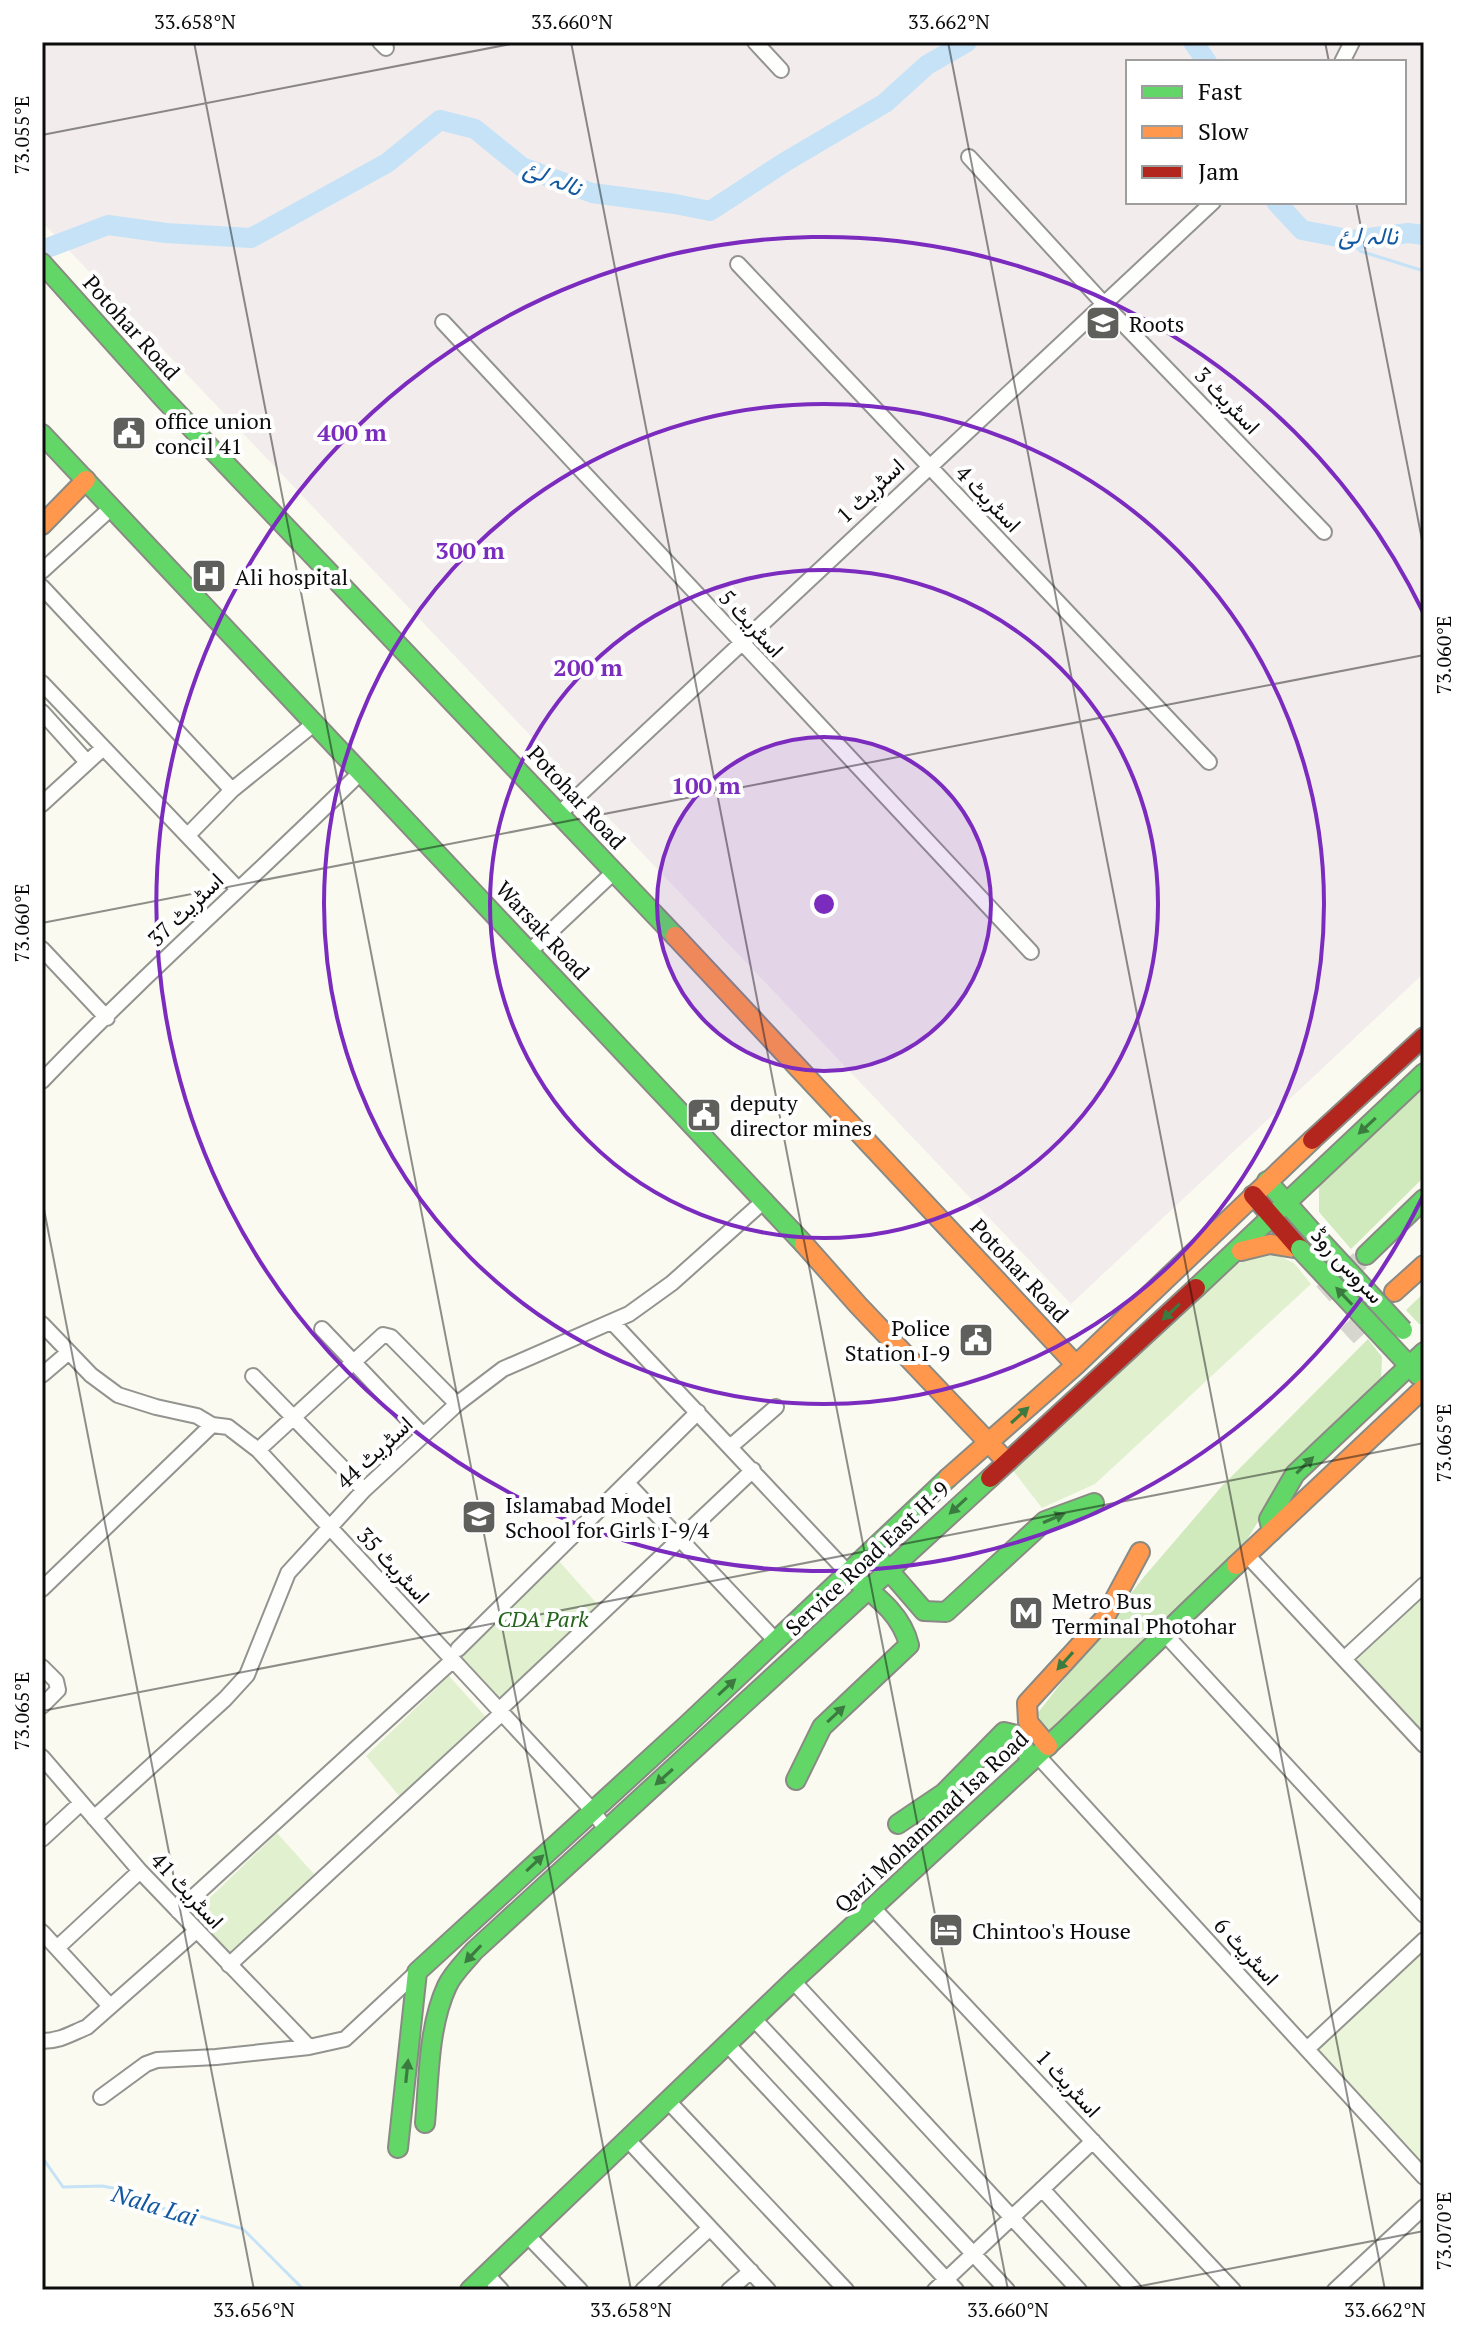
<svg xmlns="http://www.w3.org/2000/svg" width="1466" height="2332" font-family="'PT Serif',Vazirmatn,serif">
<rect width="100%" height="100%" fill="#fafaf0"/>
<path fill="#f2eced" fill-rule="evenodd" d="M42 42H1424V973L1071 1304 42 222ZM1128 62H1404V202H1128Z"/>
<path fill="#e1f1cf" d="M1268 1251 1294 1263 1311 1284 1095 1484 1042 1508 1011 1468 1234 1265Z
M558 1560 599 1606 499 1701 460 1655Z
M1424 1591V1735L1351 1658Z
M449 1676 486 1717 400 1797 366 1756Z
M277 1833 314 1874 229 1954 194 1913Z"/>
<path fill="#d0e9bd" d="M1424 1088V1177L1351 1249 1319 1212V1183Z
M1424 1293V1324H1419L1406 1310Z
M1368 1339 1382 1357 1381 1380 1353 1411 1288 1472 1245 1543 1048 1733 1037 1714 1143 1578 1222 1486Z"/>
<path fill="#ebf5d9" d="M1424 1941V2167L1312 2047Z"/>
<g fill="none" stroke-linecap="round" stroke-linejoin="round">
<path stroke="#c5e2f6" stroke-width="3" d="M1353 240 1360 251 1424 271
M42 2157 63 2187 102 2186 124 2190 141 2206 182 2211 243 2229 304 2290"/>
<path stroke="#c5e2f6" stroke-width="20" d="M1193 42 1207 62
M1276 202 1302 230 1353 240 1408 233 1424 235
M42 250 108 225 166 233 251 238 387 163 440 120 475 129 522 167 592 193 675 204 710 211 785 162 885 103 927 65 967 42"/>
<path stroke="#d6d6ce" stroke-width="20" stroke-dasharray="20 10" stroke-linecap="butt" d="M1323 1294 1366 1255
M1347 1336 1394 1292"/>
<g stroke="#93938f" stroke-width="18">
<path id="street" d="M380 42 386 48
M755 42 781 70
M1342 62 1352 42
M969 157 1104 304 1324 532
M738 264 1209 762
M443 322 1031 952
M42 571 111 508
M42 587 232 790
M42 683 238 889
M42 712 87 762
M42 804 102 749
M560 813 1213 202
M188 835 232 790 315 723
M42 949 107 1018
M530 951 615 871
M42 1081C144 974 256 876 361 772
M613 1323 849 1574
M42 1324 91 1375 118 1395 156 1407 197 1416 212 1425 228 1427 258 1450 592 1810 606 1829
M322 1329 423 1435
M42 1375 69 1352
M253 1376 364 1490
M730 1447 776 1407
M258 1450 383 1335 391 1337 457 1404
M627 1483 776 1641
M1247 1555 1424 1745
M42 1589 212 1425
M1164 1633 1424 1915
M458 1649 698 1412
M1344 1659 1424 1585
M42 1667 56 1681 58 1690 42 1706
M499 1710 753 1470
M1037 1755 1424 2177
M42 1757 140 1871 309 2047
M94 1818 225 1699 247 1675 288 1573 364 1490 457 1404 503 1369 629 1314 672 1283 765 1200
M42 1839 81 1803
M872 1907 1233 2290
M178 1911 453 1660
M42 1932 110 2006
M57 1948 140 1871
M229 1965 502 1713
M793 1981 1079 2290
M754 2019 1007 2290
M42 2041C60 2041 70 2034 87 2027L196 1931
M727 2044 956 2290
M1307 2049 1424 1940
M101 2097 146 2064 157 2060 216 2057 309 2047 345 2039 417 1972
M668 2101 846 2290
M628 2140 768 2290
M1042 2189 1134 2290
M528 2236 580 2290
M487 2275 501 2290
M643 2290 710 2228
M729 2290 751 2271
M935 2290 1093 2141
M1335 2290 1424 2207"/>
</g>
<g stroke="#8a8a85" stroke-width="22">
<path id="fast" d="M42 263 163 398 675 936
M42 434 804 1244
M1267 1181 1316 1236
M1366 1255 1424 1199
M1196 1288 1424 1073
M1388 1343 1418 1375
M1272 1531 1269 1519 1295 1474 1424 1352
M872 1551 924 1611 946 1612 1045 1521 1094 1503
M796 1780 822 1727 909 1645C901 1612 873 1594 849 1574
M898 1824 944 1793 1004 1732 1017 1735 1031 1761
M425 2123C429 2079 428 2027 447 1986 453 1973 465 1962 474 1951L990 1478
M398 2148 417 1972 689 1723 948 1478
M470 2290 793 1981 1066 1729 1236 1565"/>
</g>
<g stroke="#8a8a85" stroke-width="22">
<path id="slow" d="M42 525 86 480
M675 936 1076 1365
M804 1244 858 1305 1007 1462
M1241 1251 1270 1244 1300 1249
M1394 1292 1424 1265
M948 1478 1076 1365 1312 1140
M1236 1565 1424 1388
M1048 1746 1028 1722 1027 1703 1104 1619 1140 1552"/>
</g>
<g stroke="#8a8a85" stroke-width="22">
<path id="jam" d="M1312 1140 1424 1037
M1253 1195 1300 1249
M990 1478 1196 1288"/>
</g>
<use href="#street" stroke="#fefefd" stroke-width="14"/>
<use href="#fast" stroke="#63d668" stroke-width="18"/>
<use href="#slow" stroke="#ff974d" stroke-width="18"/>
<use href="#jam" stroke="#b3261e" stroke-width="18"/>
<g stroke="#8a8a85" stroke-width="22" stroke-linecap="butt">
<path id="fast-bridge" d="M1316 1236 1403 1330
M1300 1249 1388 1343"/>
</g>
<use href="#fast-bridge" stroke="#63d668" stroke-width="18"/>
</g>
<defs><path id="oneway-solid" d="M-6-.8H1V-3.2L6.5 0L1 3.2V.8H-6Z" transform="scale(2)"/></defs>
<g fill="#3c7b3f">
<use href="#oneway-solid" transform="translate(1367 1126) rotate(137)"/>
<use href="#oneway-solid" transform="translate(1344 1296) rotate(-133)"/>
<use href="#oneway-solid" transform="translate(1171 1312) rotate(137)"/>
<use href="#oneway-solid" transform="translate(1020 1415) rotate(-42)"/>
<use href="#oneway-solid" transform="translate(1305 1465) rotate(-44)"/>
<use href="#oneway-solid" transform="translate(958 1506) rotate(137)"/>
<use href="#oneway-solid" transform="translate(1054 1518) rotate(-23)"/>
<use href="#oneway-solid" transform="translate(1065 1661) rotate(132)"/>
<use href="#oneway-solid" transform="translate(727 1687) rotate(-43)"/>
<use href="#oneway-solid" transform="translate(836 1714) rotate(-43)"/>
<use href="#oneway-solid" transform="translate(664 1777) rotate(138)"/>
<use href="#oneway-solid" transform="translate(535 1863) rotate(-43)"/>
<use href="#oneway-solid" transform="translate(473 1954) rotate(133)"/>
<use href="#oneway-solid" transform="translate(407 2071) rotate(-84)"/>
</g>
<path fill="none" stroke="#0c0c0c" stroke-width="2" stroke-opacity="0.45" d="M194 42 631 2290M571 42 1008 2290M948 42 1385 2290M1325 42 1329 62M42 135 521 42M1356 202 1424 550M42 923 1424 655M42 1199 254 2290M42 1711 1424 1443M1120 2290 1424 2231"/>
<circle cx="824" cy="904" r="167" fill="#7b2cbf" fill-opacity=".12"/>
<g fill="none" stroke="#7b2cbf" stroke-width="4">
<circle cx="824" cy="904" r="167"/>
<circle cx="824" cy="904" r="334"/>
<circle cx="824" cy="904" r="500"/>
<path d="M1423 1196A667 667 0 1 1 1423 612"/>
</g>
<defs>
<g id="university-square" transform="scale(1.8)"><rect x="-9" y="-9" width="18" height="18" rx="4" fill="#5f5f5c" stroke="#fff"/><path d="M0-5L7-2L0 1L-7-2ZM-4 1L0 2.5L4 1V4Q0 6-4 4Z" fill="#fff"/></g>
<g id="civic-square" transform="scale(1.8)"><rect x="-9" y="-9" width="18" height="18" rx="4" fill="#5f5f5c" stroke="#fff"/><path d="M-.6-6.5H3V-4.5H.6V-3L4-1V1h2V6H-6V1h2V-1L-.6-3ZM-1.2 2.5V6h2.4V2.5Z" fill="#fff"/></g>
<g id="hospital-square" transform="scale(1.8)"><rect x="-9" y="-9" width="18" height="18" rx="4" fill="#5f5f5c" stroke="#fff"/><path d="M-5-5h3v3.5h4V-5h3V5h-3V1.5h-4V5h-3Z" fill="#fff"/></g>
<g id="school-square" transform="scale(1.8)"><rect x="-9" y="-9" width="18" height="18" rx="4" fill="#5f5f5c" stroke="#fff"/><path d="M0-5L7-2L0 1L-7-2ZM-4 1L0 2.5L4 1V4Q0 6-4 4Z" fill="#fff"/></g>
<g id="metro-square" transform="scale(1.8)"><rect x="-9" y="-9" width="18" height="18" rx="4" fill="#5f5f5c" stroke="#fff"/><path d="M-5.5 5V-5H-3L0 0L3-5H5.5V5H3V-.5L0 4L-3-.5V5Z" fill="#fff"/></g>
<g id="hotel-square" transform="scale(1.8)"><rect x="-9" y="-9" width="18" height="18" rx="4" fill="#5f5f5c" stroke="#fff"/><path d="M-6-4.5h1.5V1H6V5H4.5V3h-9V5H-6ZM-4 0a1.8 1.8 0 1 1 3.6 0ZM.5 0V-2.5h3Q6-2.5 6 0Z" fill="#fff"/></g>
</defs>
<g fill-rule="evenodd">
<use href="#university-square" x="1103" y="323"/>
<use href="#civic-square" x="129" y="433"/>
<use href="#hospital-square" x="209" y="576"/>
<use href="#civic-square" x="704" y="1115"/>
<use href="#civic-square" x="976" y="1340"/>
<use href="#school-square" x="479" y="1517"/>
<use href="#metro-square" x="1026" y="1613"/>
<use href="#hotel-square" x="946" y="1930"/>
</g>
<g text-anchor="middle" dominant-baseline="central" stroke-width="8" stroke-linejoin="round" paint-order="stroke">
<g font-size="22" fill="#0c0c0c" stroke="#fff" text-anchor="start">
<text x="1129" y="323">Roots</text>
<text x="155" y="420">office union<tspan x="155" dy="25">concil 41</tspan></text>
<text x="235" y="576">Ali hospital</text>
<text x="730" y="1102">deputy<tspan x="730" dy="25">director mines</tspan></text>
<text x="950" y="1327" text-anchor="end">Police<tspan x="950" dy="25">Station I-9</tspan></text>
<text x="505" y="1504">Islamabad Model<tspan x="505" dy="25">School for Girls I-9/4</tspan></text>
<text x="1052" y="1600">Metro Bus<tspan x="1052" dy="25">Terminal Photohar</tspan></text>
<text x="972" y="1930">Chintoo's House</text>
</g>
<g font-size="22" fill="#0c0c0c" stroke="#fff">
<text transform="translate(132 327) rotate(48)">Potohar Road</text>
<text transform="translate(1228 400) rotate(46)">اسٹریٹ 3</text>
<text transform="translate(870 490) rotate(-43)">اسٹریٹ 1</text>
<text transform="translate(989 498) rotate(46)">اسٹریٹ 4</text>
<text transform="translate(752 623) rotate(47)">اسٹریٹ 5</text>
<text transform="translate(577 797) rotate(47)">Potohar Road</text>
<text transform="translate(185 909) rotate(-44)">اسٹریٹ 37</text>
<text transform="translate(543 930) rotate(47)">Warsak Road</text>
<text transform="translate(1348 1265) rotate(47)">سروس روڈ</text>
<text transform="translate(1020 1270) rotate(47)">Potohar Road</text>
<text transform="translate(374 1452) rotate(-43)">اسٹریٹ 44</text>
<text transform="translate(867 1558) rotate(-43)">Service Road East H-9</text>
<text transform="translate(394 1565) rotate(47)">اسٹریٹ 35</text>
<text transform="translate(931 1821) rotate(-43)">Qazi Mohammad Isa Road</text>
<text transform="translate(188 1890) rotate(47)">اسٹریٹ 41</text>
<text transform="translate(1247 1951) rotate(47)">اسٹریٹ 6</text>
<text transform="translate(1069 2083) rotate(47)">اسٹریٹ 1</text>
</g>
<g font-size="22" font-style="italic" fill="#25651b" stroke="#fff">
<text x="543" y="1618">CDA Park</text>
</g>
<g font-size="24" font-style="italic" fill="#1258a1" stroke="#fff">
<text transform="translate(553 177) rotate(22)">نالہ لئ</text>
<text transform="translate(1368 235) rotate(1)">نالہ لئ</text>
<text transform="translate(155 2205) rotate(17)">Nala Lai</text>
</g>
</g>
<circle cx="824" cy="904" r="12" fill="#7b2cbf" stroke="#fff" stroke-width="4"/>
<g font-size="24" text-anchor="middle" font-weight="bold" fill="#7b2cbf" stroke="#fff" stroke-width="8" stroke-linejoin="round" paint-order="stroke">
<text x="352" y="441">400 m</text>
<text x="470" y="559">300 m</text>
<text x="588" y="676">200 m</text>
<text x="706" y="794">100 m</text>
</g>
<rect width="1466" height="2332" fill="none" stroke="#ffffff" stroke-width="88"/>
<rect x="1126" y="60" width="280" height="144" fill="#ffffff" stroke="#9e9e9e" stroke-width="2"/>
<rect x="1142" y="86" width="40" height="12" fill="#63d668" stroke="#9e9e9e" stroke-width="2"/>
<text x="1198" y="100" font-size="24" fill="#0c0c0c">Fast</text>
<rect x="1142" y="126" width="40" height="12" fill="#ff974d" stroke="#9e9e9e" stroke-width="2"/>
<text x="1198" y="140" font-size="24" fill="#0c0c0c">Slow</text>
<rect x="1142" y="166" width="40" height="12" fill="#b3261e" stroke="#9e9e9e" stroke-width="2"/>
<text x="1198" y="180" font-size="24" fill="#0c0c0c">Jam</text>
<rect x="44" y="44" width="1378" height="2244" fill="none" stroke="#0c0c0c" stroke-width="3"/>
<g font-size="20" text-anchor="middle" fill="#0c0c0c">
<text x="195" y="29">33.658°N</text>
<text x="572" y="29">33.660°N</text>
<text x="949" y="29">33.662°N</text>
<text transform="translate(22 135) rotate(-90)" y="7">73.055°E</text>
<text transform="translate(1444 655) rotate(-90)" y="7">73.060°E</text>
<text transform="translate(22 923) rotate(-90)" y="7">73.060°E</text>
<text transform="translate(1444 1443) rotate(-90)" y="7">73.065°E</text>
<text transform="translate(22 1711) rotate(-90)" y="7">73.065°E</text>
<text transform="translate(1444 2231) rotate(-90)" y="7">73.070°E</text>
<text x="254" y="2317">33.656°N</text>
<text x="631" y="2317">33.658°N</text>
<text x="1008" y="2317">33.660°N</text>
<text x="1385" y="2317">33.662°N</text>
</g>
</svg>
